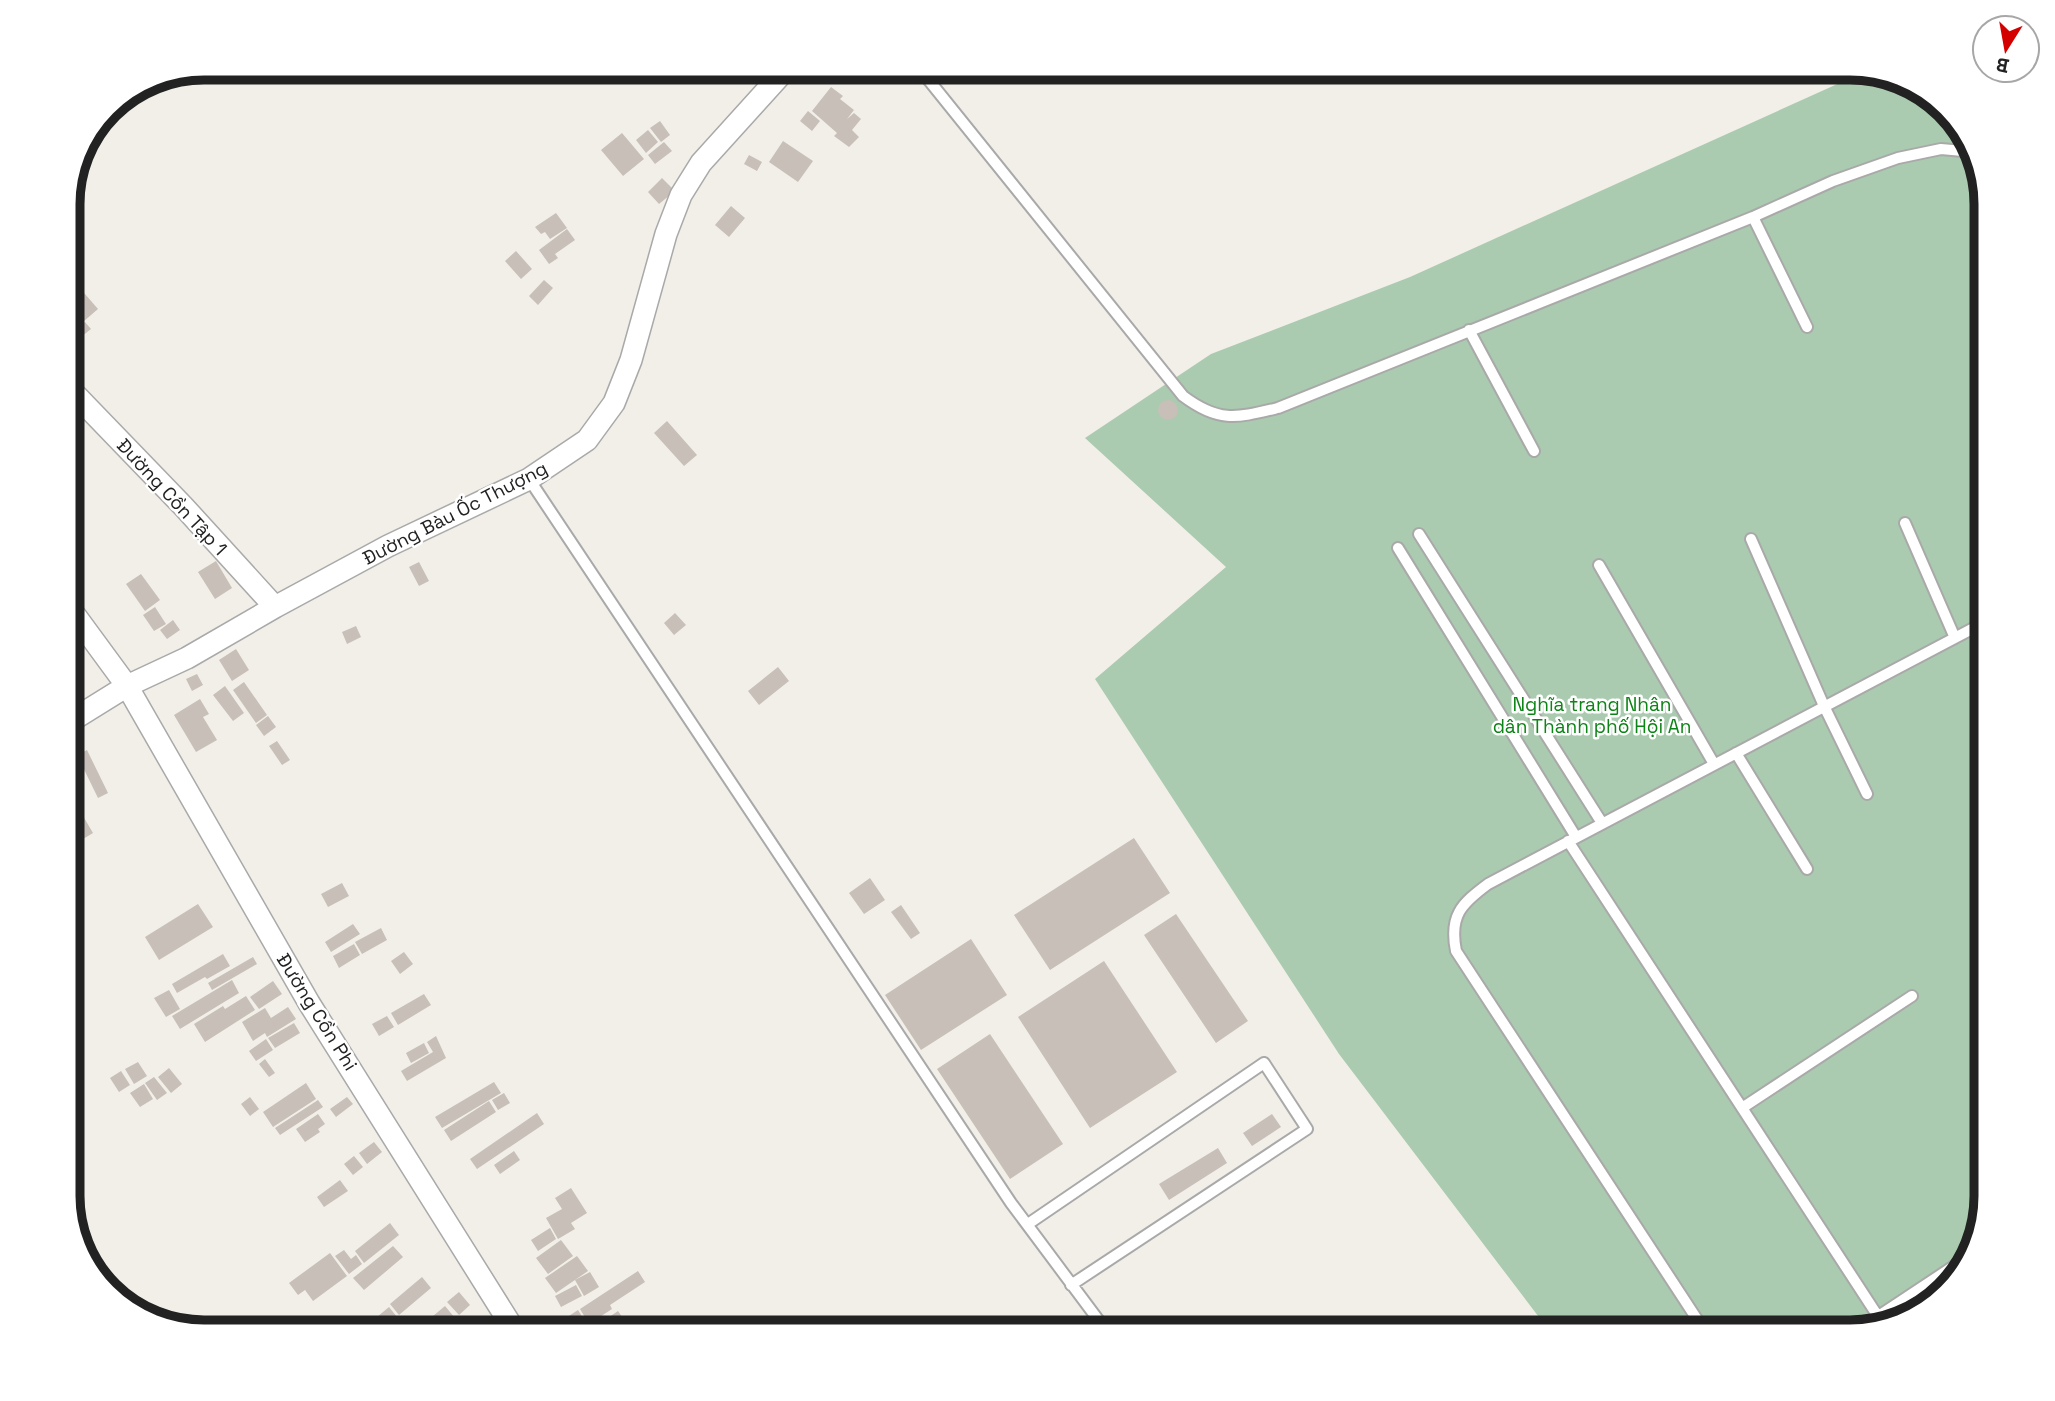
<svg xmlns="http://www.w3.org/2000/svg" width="2055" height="1401" font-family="'Space Grotesk',sans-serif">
<rect width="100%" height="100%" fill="#f2efe9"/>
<path fill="#aacbaf" d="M1864 72 1927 91 1973 144 1987 204V1197L1964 1273 1918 1315 1851 1333H1551L1339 1054 1095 679 1226 567 1085 438 1211 354 1410 277Z"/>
<path fill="#c7bfb8" d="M861 68H885L872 82 859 71Z
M831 87 843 96 840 99 854 110 847 119 854 113 861 119 852 130 859 137 849 147 834 136 837 133 812 111Z
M808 111 820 121 812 131 800 121Z
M660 121 670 135 661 142 650 128Z
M648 130 658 142 646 153 636 140Z
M622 133 644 159 623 176 601 150Z
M783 141 813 161 798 182 769 162Z
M664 142 672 151 655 164 648 155Z
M749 155 762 162 757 171 744 164Z
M662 178 675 191 659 204 648 192Z
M731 206 745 218 729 237 715 225Z
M556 213 567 228 550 239 545 232 541 234 535 227Z
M567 229 575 240 555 254 558 258 549 264 539 250Z
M516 251 532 269 521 279 505 261Z
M72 279 98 309 69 334V282Z
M544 280 553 288 538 305 529 296Z
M85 322 91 329 81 337 75 330Z
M1158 410a10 10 0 1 1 20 0a10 10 0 1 1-20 0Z
M667 421 697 455 684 466 654 433Z
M216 561 232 588 215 599 198 572Z
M419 562 429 581 419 586 409 567Z
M141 574 160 600 145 611 126 584Z
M155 607 166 624 154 631 143 615Z
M675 613 686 625 674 635 664 623Z
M173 620 180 630 167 639 160 630Z
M356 626 361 637 347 644 342 632Z
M236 649 249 670 232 681 219 660Z
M778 667 789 681 759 705 748 691Z
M197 674 203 685 192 691 186 679Z
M244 682 267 715 256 723 233 690Z
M225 686 244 713 233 721 213 695Z
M200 699 209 714 203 717 217 740 196 752 174 715Z
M268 716 276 727 264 736 256 725Z
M277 741 290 760 282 765 269 746Z
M87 750 108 793 98 798 77 755Z
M69 792 93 833 78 842 69 826Z
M1134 838 1170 893 1050 970 1014 915Z
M870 878 885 900 864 914 849 893Z
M342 883 349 896 328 907 321 894Z
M198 904 213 927 159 960 145 937Z
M901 905 920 933 911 939 891 912Z
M1176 914 1248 1021 1216 1043 1144 935Z
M353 924 360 934 331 952 325 942Z
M381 928 387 940 362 954 355 942Z
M971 939 1007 995 921 1050 885 995Z
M354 944 360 955 339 968 333 956Z
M404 952 413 964 400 974 391 961Z
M223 954 230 966 207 979 205 977 177 993 172 984Z
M253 957 257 964 212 990 208 983Z
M1104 961 1177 1072 1090 1128 1018 1017Z
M232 980 239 993 180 1029 172 1016Z
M273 981 282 994 259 1009 250 997Z
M169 990 180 1009 166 1017 154 998Z
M424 994 431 1005 398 1025 391 1013Z
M246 996 255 1010 205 1042 194 1024 223 1006 225 1009Z
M288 1007 296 1019 267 1037 265 1033 253 1041 242 1022 265 1008 271 1018Z
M387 1016 394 1027 379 1036 372 1024Z
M294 1023 300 1033 275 1048 268 1038Z
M990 1034 1063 1144 1010 1179 937 1069Z
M436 1036 446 1058 407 1081 401 1071 433 1052 427 1042Z
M266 1039 273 1050 256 1061 249 1051Z
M424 1043 429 1053 411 1063 406 1053Z
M265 1059 275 1073 269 1077 259 1064Z
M138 1062 147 1076 134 1084 125 1069Z
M169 1068 182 1084 171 1093 158 1077Z
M121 1071 130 1085 119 1092 110 1078Z
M154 1077 167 1093 157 1100 145 1083Z
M494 1082 501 1093 442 1128 435 1117Z
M306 1083 316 1099 273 1127 263 1112Z
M144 1084 153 1099 140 1107 130 1093Z
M504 1093 510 1103 498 1110 492 1100Z
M250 1097 259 1109 250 1116 241 1104Z
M347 1097 353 1104 336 1117 330 1109Z
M318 1100 323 1107 280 1135 275 1128Z
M489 1101 496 1112 451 1141 444 1130Z
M537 1113 544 1124 477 1169 470 1159Z
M318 1114 325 1124 318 1129 320 1132 305 1142 296 1129Z
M1272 1114 1281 1127 1252 1146 1243 1133Z
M374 1142 382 1152 367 1164 359 1153Z
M1218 1148 1227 1163 1169 1200 1159 1184Z
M514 1151 520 1160 500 1174 494 1165Z
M354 1156 363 1167 353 1175 344 1164Z
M340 1180 348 1191 324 1207 317 1197Z
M571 1188 587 1213 571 1223 575 1229 558 1239 546 1218 562 1209 555 1198Z
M390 1223 399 1235 364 1263 355 1251Z
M550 1228 556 1239 538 1251 531 1240Z
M561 1240 573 1256 548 1274 536 1258Z
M393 1246 403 1257 364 1290 353 1278Z
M344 1250 351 1259 356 1255 362 1264 349 1274 335 1256Z
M330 1253 347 1276 313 1301 305 1290 298 1295 289 1283Z
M577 1256 588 1271 556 1293 545 1278Z
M638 1271 645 1282 610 1305 612 1309 589 1324 580 1309Z
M590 1272 599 1287 584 1296 575 1280Z
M422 1277 431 1288 399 1315 390 1304Z
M576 1285 582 1296 561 1307 555 1296Z
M459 1292 470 1305 459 1315 447 1302Z
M445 1306 455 1318 438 1333H426L420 1327Z
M389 1307 397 1317 385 1327 377 1317Z
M578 1310 583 1318 563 1330 558 1323Z
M618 1311 627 1324 614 1333H596L593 1328Z
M641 1319 650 1333H618Z"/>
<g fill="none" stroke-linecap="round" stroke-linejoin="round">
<g stroke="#a9a9a9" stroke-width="14">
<path id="service" d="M919 68 1183 396C1219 423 1236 418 1278 408L1753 217 1833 181 1898 158 1941 149 1974 152
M1753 217 1807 327
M1469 330 1534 451
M529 479 1011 1203 1108 1333
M1905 523 1955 638
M1419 534 1602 823
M1751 539 1824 706 1867 794
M1398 548 1576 837
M1599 565 1714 764
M1736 753 1807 869
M1568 841 1883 1324
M1742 1108 1912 996
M1028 1224 1264 1063 1307 1129 1071 1285
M1856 1331 1969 1256
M1706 1333 1456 951C1449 916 1461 904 1488 884L1987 621"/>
</g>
<g stroke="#a9a9a9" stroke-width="24">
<path id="minor" d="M69 388 183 506 275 607
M69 607 127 686 309 1003 516 1333
M69 722 127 686 187 658 275 607 388 546 529 479 587 440 614 403 631 360 666 234 681 195 701 163 787 68"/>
</g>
<use href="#service" stroke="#fff" stroke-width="10"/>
<use href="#minor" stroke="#fff" stroke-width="21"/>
</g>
<g text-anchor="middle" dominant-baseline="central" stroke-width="5" stroke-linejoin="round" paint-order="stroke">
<g font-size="19" fill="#222" stroke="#fff">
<text transform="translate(172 497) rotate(47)">Đường Cồn Tập 1</text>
<text transform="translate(455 513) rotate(-27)">Đường Bàu Ốc Thượng</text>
<text transform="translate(317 1012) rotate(58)">Đường Cồn Phi</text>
</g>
<g font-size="19" fill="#0c8416" stroke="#fff">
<text x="1592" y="704">Nghĩa trang Nhân<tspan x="1592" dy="22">dân Thành phố Hội An</tspan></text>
</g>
</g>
<path d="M0 0H2055V1401H0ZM204 80H1850A124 124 0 0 1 1974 204V1196A124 124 0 0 1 1850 1320H204A124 124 0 0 1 80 1196V204A124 124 0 0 1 204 80Z" fill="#fff" fill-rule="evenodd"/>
<path fill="none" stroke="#222" stroke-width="9" d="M204 80H1850A124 124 0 0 1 1974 204V1196A124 124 0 0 1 1850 1320H204A124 124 0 0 1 80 1196V204A124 124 0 0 1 204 80Z"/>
<g transform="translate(2006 49) rotate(191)"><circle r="33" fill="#ffffff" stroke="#a7a7a7" stroke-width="2"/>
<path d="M0-5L12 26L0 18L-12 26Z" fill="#d40000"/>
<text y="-10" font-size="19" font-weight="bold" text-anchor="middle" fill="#222222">B</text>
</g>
</svg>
